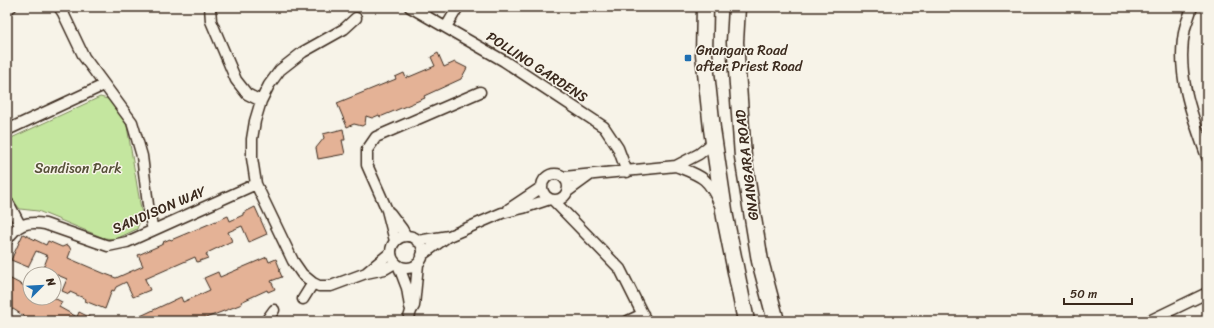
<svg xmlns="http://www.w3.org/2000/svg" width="1214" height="328" font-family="Sriracha,sans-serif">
<rect width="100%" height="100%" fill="#f7f3e8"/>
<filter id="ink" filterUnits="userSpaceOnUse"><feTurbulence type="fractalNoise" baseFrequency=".025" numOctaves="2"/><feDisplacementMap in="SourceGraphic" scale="8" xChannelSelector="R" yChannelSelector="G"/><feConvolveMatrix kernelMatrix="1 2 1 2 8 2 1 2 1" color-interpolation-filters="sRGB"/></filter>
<g filter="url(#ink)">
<path fill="#c4e69f" stroke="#80885e" d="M100 97 108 99 121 112 127 126 142 215 137 229 116 239 104 238 38 211 20 209 10 197 7 195V140Z"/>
<path fill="#e4b296" stroke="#3b2a1e" d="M438 53 444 67 455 62 467 68 461 79 424 96 425 98 380 117 379 115 372 118 366 116 365 124 362 126 354 124 347 127 337 103 396 79 395 77 404 73 406 78 409 76V77L435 66 431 57Z
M343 129 345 140H342L345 154 318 159 316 148 324 138 323 134Z
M255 207 267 234 249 242 242 226 228 232 232 241 209 252 206 254 208 258 197 262 195 257 145 279 150 290 133 297 126 282 116 287 114 291 112 290 105 309 85 301 86 299 70 292 69 294 62 291 67 279 43 269 48 256 36 251 28 267 11 260 23 234 46 245 48 241 62 247 67 245 69 246 71 250 68 258 103 273 116 278 143 266 138 255 161 245 164 243 163 242 170 239 171 240 228 216 230 221 243 215V213Z
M267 257 269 262 276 259 280 269 279 270 282 277 271 281 275 289 268 292 267 290 241 302 242 304 198 321H130L181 297 183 302 210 290 204 278 218 272 220 277Z
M7 277 30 289V298H54L62 302 59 307 77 317 79 312 97 321H32L13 309 10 310 7 308Z"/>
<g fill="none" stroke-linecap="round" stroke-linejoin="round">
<g stroke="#3b2a1e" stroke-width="13">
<path id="minor" d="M59 7 63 13 84 57 132 122 142 156 149 213 153 230
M210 7 211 21 236 80 247 94 261 101
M410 7 504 61 604 127 618 148 627 172
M1192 7C1190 14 1187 21 1185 28 1175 72 1192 116 1207 157
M7 9 11 7
M356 18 344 29 303 52 280 70 269 85 261 101 255 121 252 139V158L256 184 293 261 302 274 313 283 319 286H331L366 273 385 269 395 263
M446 27 458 7
M7 130 104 85
M676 166C701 176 708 177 719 203
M542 187a13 13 0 1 1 26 0a13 13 0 1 1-26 0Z
M564 177 676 166 699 154 714 142
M568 191 590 175
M554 201 620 269 646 321
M7 203 9 204 20 225
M509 209 542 187
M390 213 402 229 406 236
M391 252a16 16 0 1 1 32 0a16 16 0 1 1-32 0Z
M7 240C17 224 27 221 45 224L108 246 127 242 256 184
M395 241 387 210 367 165V150L376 137 480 92
M417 241 449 236 502 213 523 208 550 199
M422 255 447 237
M399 267 407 288 410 307
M367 272 390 253
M303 299 313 283
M266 321 274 310
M408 321 411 311 414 306 418 264
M628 321 643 314
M1149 321 1207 293"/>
</g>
<g stroke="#3b2a1e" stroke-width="19">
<path id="primary" d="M705 7 704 54 712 129 725 217 746 321
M737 7 735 42 743 157 760 261 776 321"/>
</g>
<use href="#minor" stroke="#f7f3e8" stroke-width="10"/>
<use href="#primary" stroke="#f7f3e8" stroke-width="16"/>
</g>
</g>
<rect fill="#1f6fb2" stroke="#f7f3e8" stroke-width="1.5" x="684" y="54" width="8" height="8" rx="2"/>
<g text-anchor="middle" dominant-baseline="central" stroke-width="3" stroke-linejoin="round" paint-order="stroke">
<g font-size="14" fill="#3b2a1e" stroke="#f7f3e8" text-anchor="start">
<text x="696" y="50">Gnangara Road<tspan x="696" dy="16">after Priest Road</tspan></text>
</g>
<g font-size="14" fill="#3b2a1e" stroke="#f7f3e8">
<text transform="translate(537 67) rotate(33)">POLLINO GARDENS</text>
<text transform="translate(747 165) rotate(-97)">GNANGARA ROAD</text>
<text transform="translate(159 210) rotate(-23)">SANDISON WAY</text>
</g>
<g font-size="14" fill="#565038" stroke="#f7f3e8">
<text x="78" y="168">Sandison Park</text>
</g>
</g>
<rect width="1214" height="328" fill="none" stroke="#f7f3e8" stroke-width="24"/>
<rect x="12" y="12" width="1190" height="304" fill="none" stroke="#3b2a1e" stroke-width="1.5" filter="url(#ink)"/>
<g transform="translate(42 286) rotate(66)"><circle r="19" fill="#f7f3e8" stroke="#aca397"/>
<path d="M0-3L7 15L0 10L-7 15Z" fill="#1f6fb2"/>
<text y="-6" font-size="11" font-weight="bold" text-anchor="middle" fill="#3b2a1e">N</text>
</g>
<path d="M1064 298v6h68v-6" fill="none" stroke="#3b2a1e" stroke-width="2"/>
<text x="1070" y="298" font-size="12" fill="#3b2a1e" stroke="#f7f3e8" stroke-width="3" paint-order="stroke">50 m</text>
</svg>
